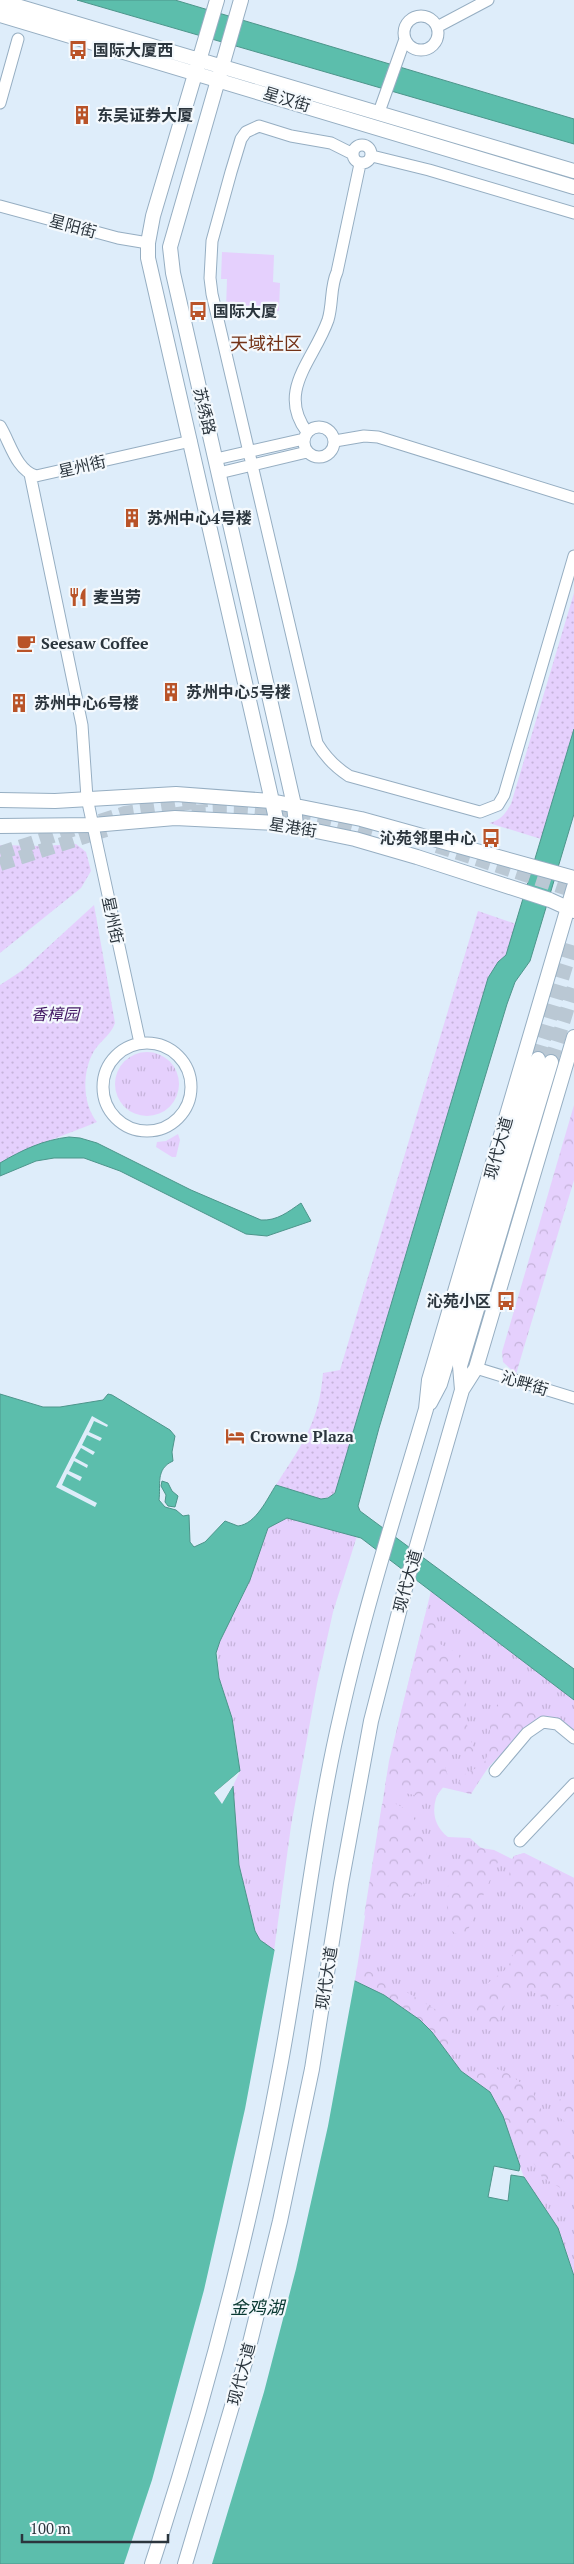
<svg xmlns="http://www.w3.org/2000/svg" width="574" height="2564" font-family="'PT Serif','Noto Sans SC',serif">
<defs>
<pattern id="grass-tufts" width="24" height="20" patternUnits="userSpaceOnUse" patternTransform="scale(1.25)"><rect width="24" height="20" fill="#e5d0fd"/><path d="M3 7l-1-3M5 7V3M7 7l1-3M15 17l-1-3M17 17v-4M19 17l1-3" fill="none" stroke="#c5b3da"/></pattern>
<pattern id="forest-crowns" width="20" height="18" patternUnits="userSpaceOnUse" patternTransform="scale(1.25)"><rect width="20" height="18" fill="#e5d0fd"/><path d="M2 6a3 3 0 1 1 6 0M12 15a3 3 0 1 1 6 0" fill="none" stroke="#c5b3da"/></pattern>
<pattern id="park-dots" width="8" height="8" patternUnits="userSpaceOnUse" patternTransform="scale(1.25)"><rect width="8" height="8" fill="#e5d0fd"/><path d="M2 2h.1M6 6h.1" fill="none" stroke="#c5b3da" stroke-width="1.8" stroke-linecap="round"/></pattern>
</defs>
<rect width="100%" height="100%" fill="#deedfa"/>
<path fill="url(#grass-tufts)" d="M115 1084a32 32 0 1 1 64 0a32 32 0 1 1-64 0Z
M178 1134 180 1140 176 1157H172L156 1147 157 1142 166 1141Z
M287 1518 357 1536 333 1612 317 1684 291 1826 274 1951 260 1940 255 1931 239 1865 232 1796 233 1786 240 1771 238 1754 232 1718 219 1678 217 1647 250 1580 268 1528Z
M431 1591 574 1700V1731C566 1724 556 1714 544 1717 524 1722 479 1775 471 1794L441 1787C431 1804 431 1824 448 1837L470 1838 481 1848 494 1850 512 1859 514 1856 524 1853 574 1878V2276L558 2228 524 2177 508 2136 469 2078 456 2066 442 2045 384 1995 355 1981 389 1761Z"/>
<path fill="url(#forest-crowns)" d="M574 1105V1180L516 1374 503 1362 502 1352Z
M425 1616C444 1619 435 1632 440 1644L457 1653 464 1666 467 1685 465 1717 474 1751 472 1755 467 1757 454 1753 448 1758 445 1766 449 1780 437 1795C426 1799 394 1792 385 1785L399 1720Z
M509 1698 527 1703 538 1719 489 1766 471 1794 463 1792 459 1783C462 1770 478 1771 485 1761 497 1741 479 1707 509 1698Z
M388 1802C423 1806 439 1868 418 1890 402 1908 372 1905 364 1916L382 1804Z
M477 1846 501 1855 464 1939 452 1931 449 1926 446 1896 450 1876 455 1867Z
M524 1853 574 1878V1997L563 2005 558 2006 524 1987C504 1992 504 2015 494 2029L489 2031 477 2023 474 2013 482 2001 488 1983 504 1971 510 1963 520 1932 523 1897 508 1879 514 1856Z
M357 1967 378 1975 448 2017 454 2034 453 2043 448 2049 445 2050C424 2017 388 1998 355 1981Z
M497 2069 506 2072 532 2091 550 2127 558 2132 565 2139 574 2163V2196L542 2177 524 2147 508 2136C500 2105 496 2096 469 2078L487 2070Z
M563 2098H574V2128C565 2121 551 2115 555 2102Z"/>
<path fill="url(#park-dots)" d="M574 593V729L541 839 489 823C501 820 505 814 511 804Z
M76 844 86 852 91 871 81 888 0 953V845L42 846Z
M94 905 115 1023C111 1035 100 1041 94 1051 82 1071 82 1104 97 1122 64 1136 31 1145 0 1163V985L23 970Z
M478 911 516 924 506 955 498 962 488 978 338 1487 332 1496 321 1499 276 1485C302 1444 319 1423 323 1373L340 1370Z"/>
<path fill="#e5d0fd" d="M222 252 274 255 273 282 280 283 279 311 226 309 227 279H221Z"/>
<path fill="#5cbeac" stroke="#4d958b" d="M77 0H175L574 119V144Z
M574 729V814L530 961 515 982 507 1004 379 1428 358 1506 360 1511 574 1669V1700L361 1538 287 1518 268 1528 250 1580 220 1641 216 1653 219 1678 232 1718 240 1771 214 1793 222 1803 233 1786 239 1865 255 1931 260 1940 277 1952 355 1981 384 1995 420 2020 432 2032 461 2071 490 2092 503 2116 520 2166 519 2171 494 2166 488 2197 508 2201 511 2175 524 2177 558 2228 574 2276V2564H0V1394L43 1407H60L103 1400 108 1394 112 1395 170 1430 175 1436 172 1452 173 1461C155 1469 161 1485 159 1500L165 1507 176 1510 183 1516 189 1515 190 1542 194 1547 205 1542 225 1521 238 1526C256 1524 267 1499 276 1485L321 1499 328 1498 335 1493 488 978 498 962 506 955Z
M69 1137 80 1138 97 1143 191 1190 261 1220C277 1221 288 1212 301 1203L311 1221 267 1236 246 1234 120 1171 84 1158H54L36 1161 0 1176V1163C22 1150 43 1140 69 1137Z
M162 1481 168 1483 172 1491 178 1496 175 1507 168 1506 165 1502 166 1495 161 1486Z"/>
<path fill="#deedfa" d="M92 1416 108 1425 107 1427 94 1421 89 1432 102 1438 100 1441 87 1435 82 1445 95 1452 93 1455 81 1448 75 1458 88 1465 87 1468 74 1461 69 1471 82 1477 80 1481 67 1474 62 1485 97 1503 95 1507 56 1487Z
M240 1771 237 1776 217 1794 222 1799 231 1785 234 1784 222 1804 214 1793Z
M275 1948 355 1979 328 2126 296 2269 264 2392 212 2564H124L152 2480 204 2290 245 2109Z"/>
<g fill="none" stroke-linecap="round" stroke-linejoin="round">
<path stroke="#bac8d4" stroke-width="14" stroke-dasharray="14 7" stroke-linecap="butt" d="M171 815C253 801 332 822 409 848
M437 846 574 891
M0 853 125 813 207 800
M0 864 106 830
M538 1059 574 939
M551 1062 574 987"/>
<g stroke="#96aec2" stroke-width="13">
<path id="minor" d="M404 33a17 17 0 1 1 34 0a17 17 0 1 1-34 0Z
M437 27 488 0
M0 103 18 39
M379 112 405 39
M353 154a9 9 0 1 1 18 0a9 9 0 1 1-18 0Z
M353 154 331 143 291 136 259 126 246 132 241 139 231 172 212 241 210 278 212 294 317 743C326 758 335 767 349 776L480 812 498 805 504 795 574 556
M372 156 429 170 574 213
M0 206 118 238 148 243
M0 426C10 442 16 470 36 476L191 441
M304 442a15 15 0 1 1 30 0a15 15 0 1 1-30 0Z
M307 432C276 391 314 360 328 320 333 304 330 287 337 272L360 164
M335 441 364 436 378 437 574 498
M216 459 304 439
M219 473 307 452
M30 474 82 725 87 798 140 1043
M103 1087a44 44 0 1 1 88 0a44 44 0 1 1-88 0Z
M476 1368 574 1398
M495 1771 527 1733 543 1722 557 1724 574 1738
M520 1841 574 1784"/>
</g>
<g stroke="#96aec2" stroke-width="16">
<path id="major" d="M217 0 153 216 148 243V258L277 823
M241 0 170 247 173 273 294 805 296 826
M0 1 574 171
M0 15 574 187
M0 800 55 801 176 794 271 801 361 819 574 878
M0 826 93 825 175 818 277 823 355 839 417 857 550 900 574 911
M462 1390 460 1366 551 1062
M430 1403 440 1384 538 1059
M152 2564C205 2401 249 2235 280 2067 302 1950 314 1830 341 1714 364 1611 396 1510 426 1409L429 1380 574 887
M185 2564 246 2359 280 2221 312 2069 341 1884 371 1721 408 1577 462 1390 476 1368 574 1037"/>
</g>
<use href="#minor" stroke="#fff" stroke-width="11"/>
<use href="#major" stroke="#fff" stroke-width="14"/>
</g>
<defs>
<g id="bus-bare" transform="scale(1.5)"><path d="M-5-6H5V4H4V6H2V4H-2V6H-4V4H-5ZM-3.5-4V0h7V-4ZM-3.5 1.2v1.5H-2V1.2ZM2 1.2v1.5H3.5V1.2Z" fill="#b95328" stroke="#f4f9fd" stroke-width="2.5" paint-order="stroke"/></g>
<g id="building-bare" transform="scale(1.5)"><path d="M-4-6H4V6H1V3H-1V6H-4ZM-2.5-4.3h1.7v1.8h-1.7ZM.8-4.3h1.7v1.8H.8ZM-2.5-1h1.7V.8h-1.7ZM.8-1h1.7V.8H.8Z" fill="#b95328" stroke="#f4f9fd" stroke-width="2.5" paint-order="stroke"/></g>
<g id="restaurant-bare" transform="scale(1.5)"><path d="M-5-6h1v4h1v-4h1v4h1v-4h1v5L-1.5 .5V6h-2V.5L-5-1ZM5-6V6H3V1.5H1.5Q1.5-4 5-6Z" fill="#b95328" stroke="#f4f9fd" stroke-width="2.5" paint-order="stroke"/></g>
<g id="cafe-bare" transform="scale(1.5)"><path d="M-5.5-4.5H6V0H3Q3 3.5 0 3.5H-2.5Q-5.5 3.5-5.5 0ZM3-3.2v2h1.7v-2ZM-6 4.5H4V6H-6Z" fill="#b95328" stroke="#f4f9fd" stroke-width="2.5" paint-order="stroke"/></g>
<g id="hotel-bare" transform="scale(1.5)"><path d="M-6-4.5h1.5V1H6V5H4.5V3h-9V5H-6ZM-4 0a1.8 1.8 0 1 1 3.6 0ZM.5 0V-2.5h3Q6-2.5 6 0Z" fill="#b95328" stroke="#f4f9fd" stroke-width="2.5" paint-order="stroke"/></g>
</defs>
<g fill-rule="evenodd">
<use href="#bus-bare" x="78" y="50"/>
<use href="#building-bare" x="82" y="115"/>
<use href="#bus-bare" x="198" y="311"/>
<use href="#building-bare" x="132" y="518"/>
<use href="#restaurant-bare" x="78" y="597"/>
<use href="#cafe-bare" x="26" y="643"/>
<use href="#building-bare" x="171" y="692"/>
<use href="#building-bare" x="19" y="703"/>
<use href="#bus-bare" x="491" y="838"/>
<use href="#bus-bare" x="506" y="1301"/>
<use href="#hotel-bare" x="235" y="1436"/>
</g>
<g text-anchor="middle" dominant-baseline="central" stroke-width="4.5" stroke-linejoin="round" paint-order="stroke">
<g font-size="16" font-weight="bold" fill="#2b353d" stroke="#f4f9fd" text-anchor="start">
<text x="93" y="50">国际大厦西</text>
<text x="97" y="115">东吴证券大厦</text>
<text x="213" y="311">国际大厦</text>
<text x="147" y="518">苏州中心4号楼</text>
<text x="93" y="597">麦当劳</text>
<text x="41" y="643">Seesaw Coffee</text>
<text x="186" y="692">苏州中心5号楼</text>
<text x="34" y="703">苏州中心6号楼</text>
<text x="476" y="838" text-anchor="end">沁苑邻里中心</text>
<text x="491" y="1301" text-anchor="end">沁苑小区</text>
<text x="250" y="1436">Crowne Plaza</text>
</g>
<g font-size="16" fill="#2b353d" stroke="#f4f9fd">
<text transform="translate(287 99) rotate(17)">星汉街</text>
<text transform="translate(73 226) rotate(15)">星阳街</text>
<text transform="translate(205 411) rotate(77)">苏绣路</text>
<text transform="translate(82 466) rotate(-13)">星州街</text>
<text transform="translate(293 827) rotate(9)">星港街</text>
<text transform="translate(113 920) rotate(78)">星州街</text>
<text transform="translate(498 1148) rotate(-74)">现代大道</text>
<text transform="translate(525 1383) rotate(17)">沁畔街</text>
<text transform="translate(407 1581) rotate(-74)">现代大道</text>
<text transform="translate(326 1978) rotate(-81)">现代大道</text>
<text transform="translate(241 2374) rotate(-75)">现代大道</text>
</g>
<g font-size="16" font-style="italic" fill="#421763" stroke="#f4f9fd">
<text x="55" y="1014">香樟园</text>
</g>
<g font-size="18" fill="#733217" stroke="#f4f9fd">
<text x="266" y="343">天域社区</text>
</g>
<g font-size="18" font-style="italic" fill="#093831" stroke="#f4f9fd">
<text x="257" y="2307">金鸡湖</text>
</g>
</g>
<path d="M22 2534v8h146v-8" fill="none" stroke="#2b353d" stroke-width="2.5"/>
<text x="30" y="2534" font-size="15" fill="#2b353d" stroke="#f4f9fd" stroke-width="4" paint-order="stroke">100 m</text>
</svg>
